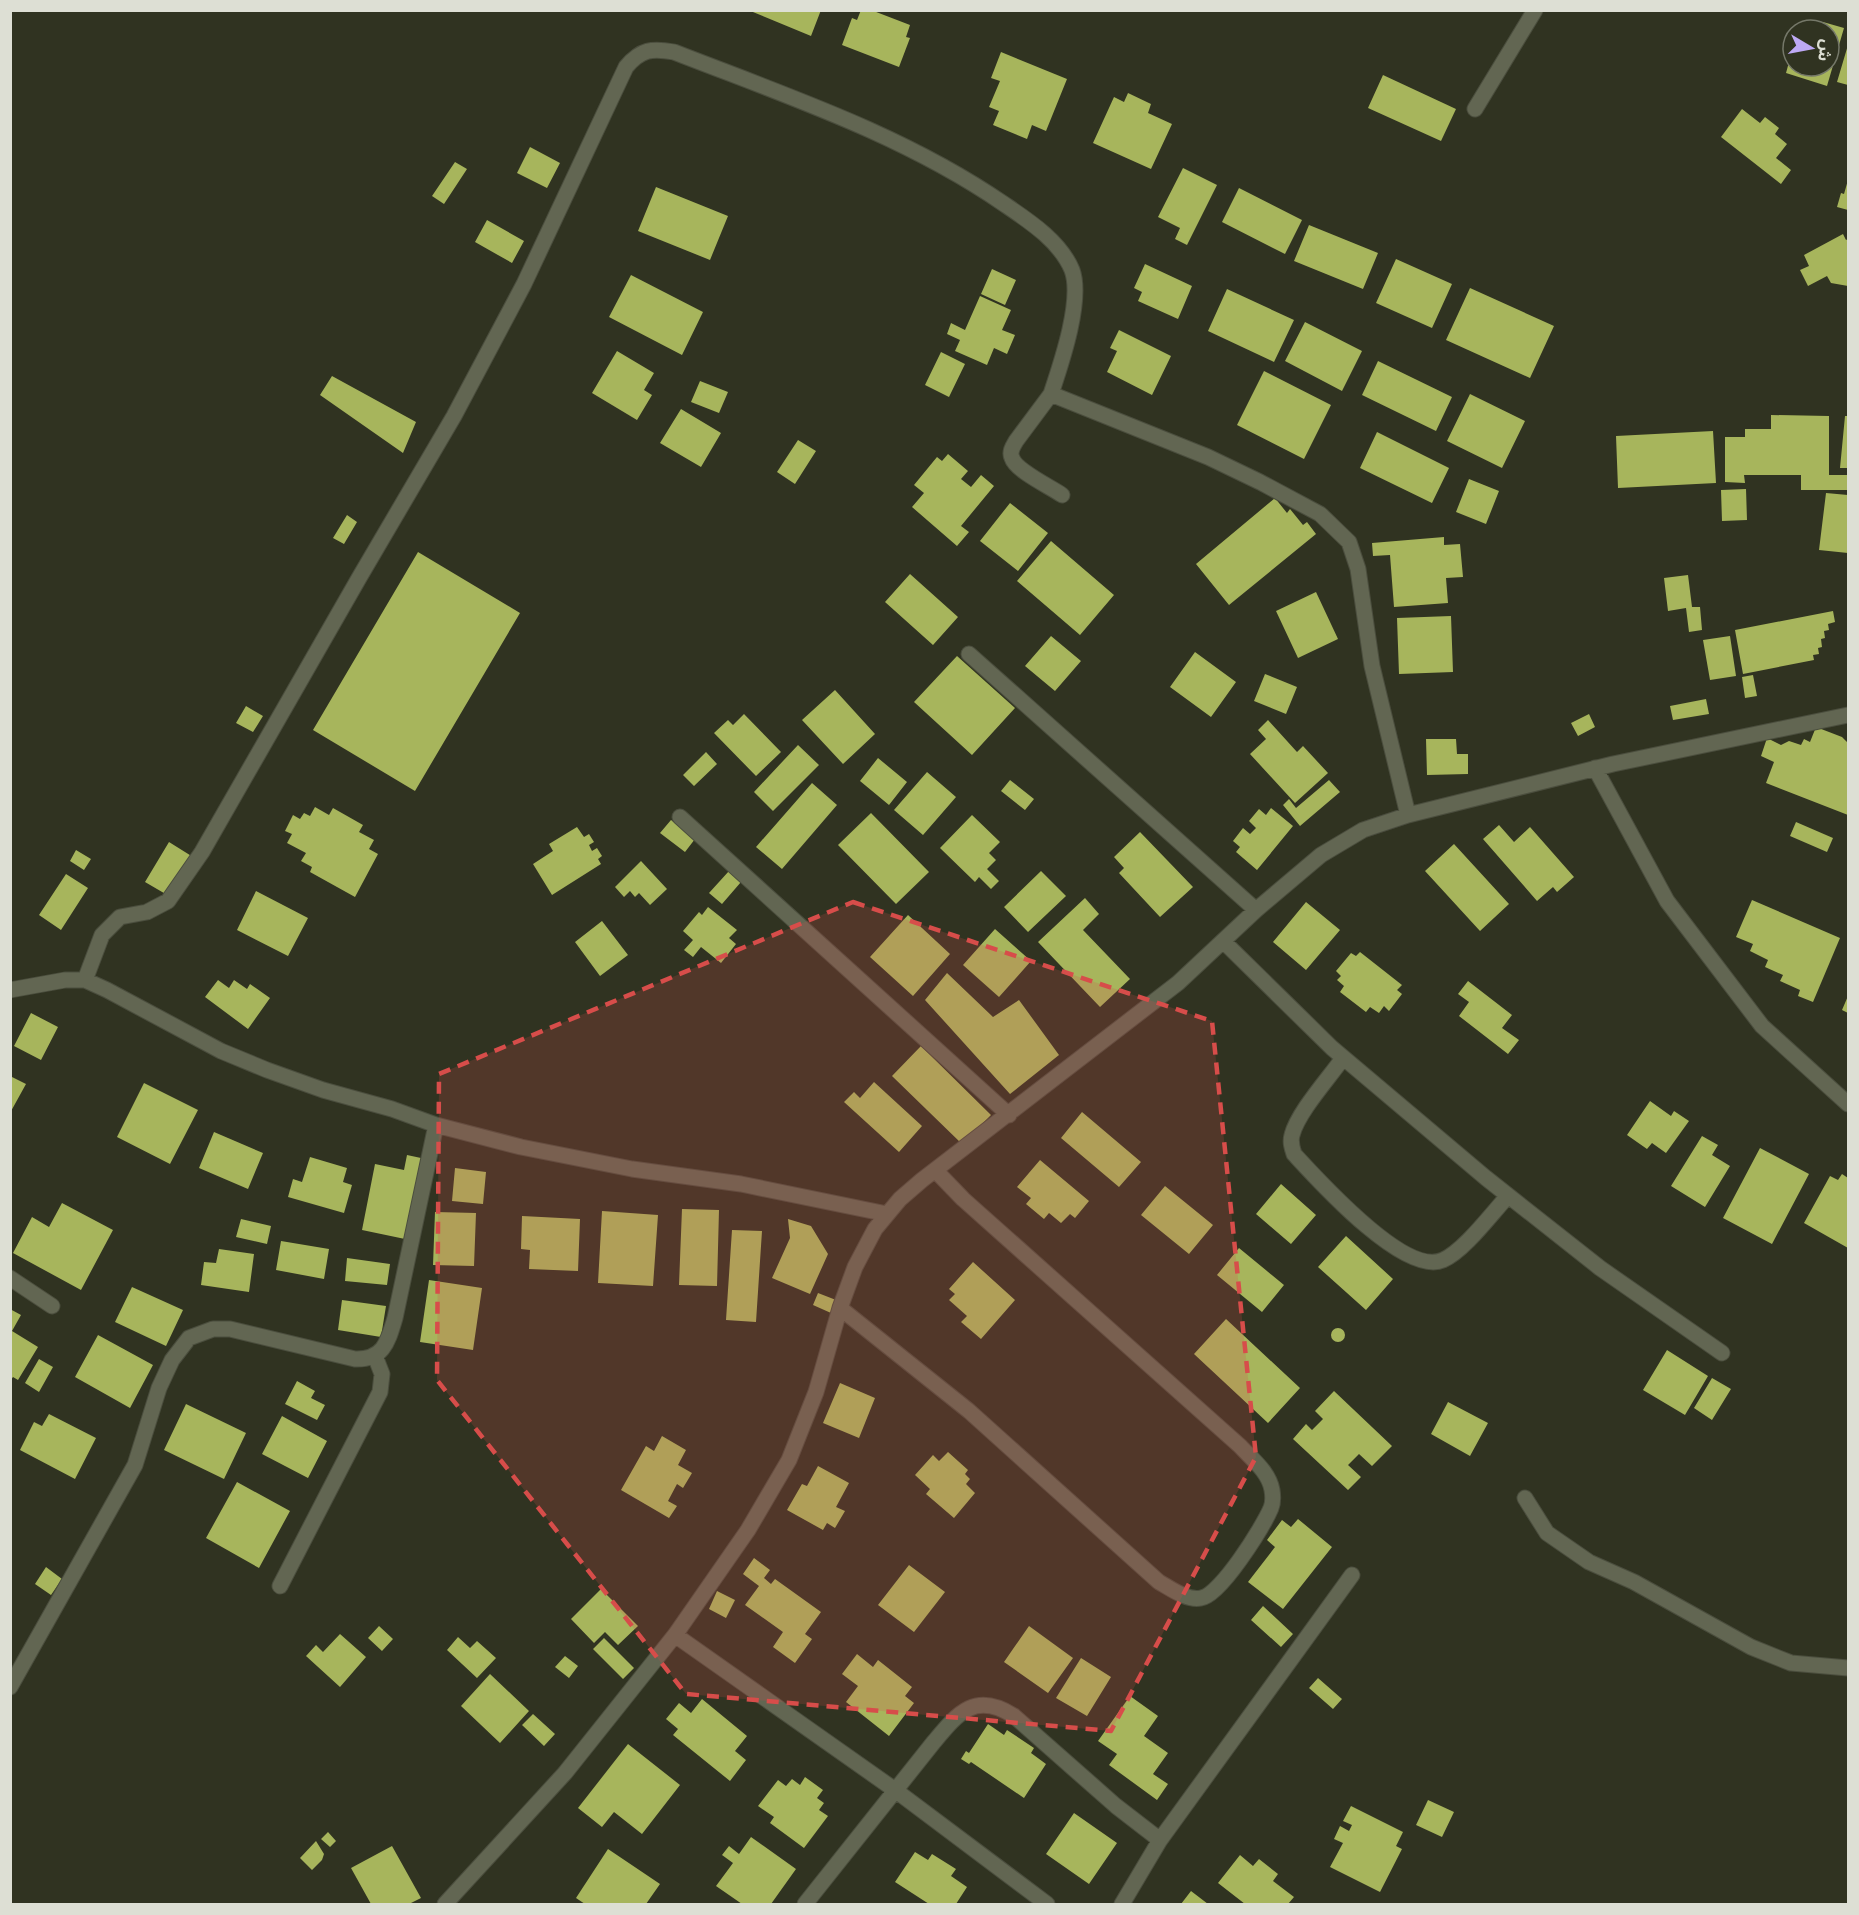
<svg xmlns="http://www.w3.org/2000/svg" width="1859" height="1915" font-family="'IBM Plex Serif','Noto Sans Arabic',serif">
<rect width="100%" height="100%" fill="#303321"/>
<path fill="#a7b55c" d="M748 10H821L811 36Z
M861 10H871L910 25 906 37 910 38 899 67 842 45 852 18 857 20Z
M1823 22 1844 28 1827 86 1786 73 1792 51 1793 66H1829V30H1821Z
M1848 45V85L1837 82Z
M1001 52 1067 79 1046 131 1032 125 1027 139 993 125 999 111 989 107 1000 81 991 78Z
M1383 75 1456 109 1441 141 1368 108Z
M1128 93 1151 104 1148 113 1172 124 1151 169 1093 143 1114 97 1124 102Z
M1742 109 1760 123 1765 117 1779 128 1775 134 1787 144 1776 158 1791 170 1781 184 1721 137Z
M530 147 560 163 547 188 517 173Z
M455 162 467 169 444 204 432 196Z
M1183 168 1217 185 1187 245 1175 239 1180 228 1158 217Z
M1848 180V210L1837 207 1841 193 1844 194Z
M656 187 728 216 710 260 638 231Z
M1239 188 1302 220 1285 254 1222 222Z
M487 220 524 241 512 263 475 242Z
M1309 225 1378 253 1363 289 1294 261Z
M1843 234 1846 240 1848 239V286L1831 283 1827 276 1808 286 1800 270 1809 266 1804 255Z
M1396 259 1452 284 1432 328 1376 303Z
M1145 264 1192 286 1178 319 1138 301 1142 292 1134 288Z
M992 269 1016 280 1005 305 981 294Z
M631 275 703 312 682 355 609 317Z
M1470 288 1554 326 1530 378 1446 340Z
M1227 289 1294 320 1274 362 1208 331Z
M980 296 1011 310 1002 330 1015 335 1007 354 994 348 987 365 955 351 960 340 947 334 951 323 965 330Z
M1305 322 1362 351 1342 391 1285 361Z
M1119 330 1171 356 1152 395 1107 372 1117 351 1110 348Z
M617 351 654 373 644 390 652 395 637 420 592 393Z
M941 352 965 364 949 397 925 385Z
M1378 361 1452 397 1436 431 1362 395Z
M1264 371 1331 405 1304 459 1237 425Z
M332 376 416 422 403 453 320 395Z
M700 381 728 392 719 413 691 402Z
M1470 394 1525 421 1502 468 1447 441Z
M681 409 721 433 701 467 660 443Z
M1771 415 1829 416V475H1848V490H1801V475H1744L1745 483 1725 482V437H1745V429H1771Z
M1845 416H1848V468H1840Z
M1713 431 1716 483 1618 488 1616 436Z
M1377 432 1449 468 1432 503 1360 468Z
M798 440 816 451 795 484 777 472Z
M948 454 968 471 961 479 971 487 981 475 994 486 961 526 969 532 957 546 912 507 924 493 914 485 937 457 942 461Z
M1469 479 1499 491 1486 524 1456 512Z
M1746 489 1747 520 1722 521 1721 490Z
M1826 493 1848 495V553L1819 550Z
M1275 498 1287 513 1290 509 1303 525 1307 522 1316 534 1229 605 1196 564Z
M1010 503 1048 533 1018 571 980 541Z
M347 515 357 522 344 544 333 538Z
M1444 537V545L1460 544 1463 577 1446 578 1448 603 1394 607 1390 555 1373 556 1372 543Z
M1051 541 1114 595 1080 635 1017 581Z
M418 552 520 613 415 791 313 730Z
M910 574 958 617 933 645 885 602Z
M1688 575 1692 607H1700L1702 630 1689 632 1686 608 1668 611 1664 578Z
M1316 592 1338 639 1298 658 1276 611Z
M1833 611 1835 622 1828 624 1829 630 1824 631 1825 638 1821 639 1822 647 1818 648 1819 654 1813 655 1814 660 1743 674 1735 630Z
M1451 616 1453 672 1399 674 1397 618Z
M1051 636 1081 661 1055 691 1025 666Z
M1730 636 1736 676 1710 680 1703 640Z
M1195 652 1236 682 1211 717 1170 687Z
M957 656 1015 708 972 755 914 702Z
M1265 674 1297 687 1286 714 1254 701Z
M1753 675 1757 696 1745 698 1742 677Z
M835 690 875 734 843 764 802 720Z
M1706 699 1709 714 1673 720 1670 706Z
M246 706 263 716 253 732 236 723Z
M744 714 781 752 756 776 714 733 728 720 733 725Z
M1589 714 1595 727 1578 736 1571 723Z
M1268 720 1297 752 1303 746 1328 773 1295 803 1250 754 1266 739 1258 730Z
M1816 727 1842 737 1848 743V815L1766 783 1774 762 1761 756 1767 738 1781 745 1789 741 1801 745 1804 739 1810 742Z
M1426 739H1456L1457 754H1468V774L1427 775Z
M798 745 819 765 773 811 754 792Z
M706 752 717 764 694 786 683 775Z
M878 758 907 782 889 805 860 781Z
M927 772 956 797 923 835 894 810Z
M1010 780 1034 799 1025 810 1001 791Z
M1329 780 1340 792 1300 826 1283 805 1289 799 1296 808Z
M812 783 837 805 782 869 756 847Z
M315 807 329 815 333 808 363 825 359 832 374 840 369 849 378 854 355 897 310 872 312 867 301 861 306 853 287 843 292 834 285 831 293 815 300 819 304 813 310 816Z
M1271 808 1293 826 1257 870 1236 852 1240 847 1233 841 1243 828 1250 834 1256 828 1249 821 1259 809 1266 815Z
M871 813 929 872 896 904 838 845Z
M972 815 1000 842 989 853 996 860 987 869 999 881 991 889 979 877 975 882 940 848Z
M671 820 695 839 685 852 660 833Z
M1796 822 1833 838 1827 852 1790 836Z
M1499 825 1514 842 1530 827 1574 877 1557 892 1553 887 1537 901 1483 839Z
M577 827 584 837 589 834 594 842 589 845 592 851 597 848 602 856 598 859 601 864 552 895 533 864 553 851 549 844Z
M1140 832 1193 887 1160 917 1119 873 1124 868 1114 857Z
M169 842 193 857 169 896 145 882Z
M1454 844 1509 904 1480 931 1425 871Z
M76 850 91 859 84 870 70 861Z
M641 861 667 889 650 905 639 893 635 897 630 891 624 897 615 887Z
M729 871 741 882 722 904 709 893Z
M1041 871 1066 896 1028 932 1004 907Z
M66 874 88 888 61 930 39 915Z
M256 891 308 918 288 956 237 930Z
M1085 898 1099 914 1083 930 1130 979 1100 1007 1038 942Z
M1752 900 1840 938 1813 1002 1798 996 1800 990 1780 981 1783 975 1765 967 1768 960 1750 951 1753 944 1736 937Z
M1306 902 1340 930 1306 970 1273 942Z
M708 907 737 930 729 938 736 944 721 963 701 947 693 957 684 950 693 940 683 931 699 912 702 915Z
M908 915 950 954 913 996 870 957Z
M602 921 628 955 600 976 575 942Z
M995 929 1031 961 999 997 963 965Z
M1360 952 1402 985 1397 990 1402 994 1389 1011 1384 1006 1379 1013 1370 1007 1366 1012 1340 992 1344 986 1337 980 1341 976 1336 971 1351 953 1356 956Z
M947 973 993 1017 1019 1000 1059 1055 1010 1094 925 1000Z
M218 980 229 988 234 980 247 989 250 984 270 998 248 1029 205 997Z
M1468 981 1512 1015 1502 1028 1519 1040 1508 1054 1459 1016 1469 1002 1458 994Z
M1848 996V1013L1842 1010Z
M31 1013 58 1027 41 1060 14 1046Z
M921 1046 991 1115 962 1144 892 1076Z
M10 1076 26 1084 10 1113Z
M874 1082 922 1126 899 1152 844 1102 854 1092 860 1098Z
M144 1083 198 1110 170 1164 117 1137Z
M1650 1101 1671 1116 1674 1111 1689 1121 1666 1153 1652 1143 1647 1149 1627 1135Z
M1082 1112 1141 1162 1119 1187 1061 1138Z
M214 1132 263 1153 248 1189 199 1168Z
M1702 1136 1718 1145 1712 1155 1730 1166 1705 1207 1671 1186Z
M1760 1148 1809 1174 1772 1244 1723 1218Z
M407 1155 421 1158 405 1239 362 1230 375 1164 404 1170Z
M310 1157 347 1168 343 1182 352 1185 344 1213 288 1197 293 1179 302 1182Z
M1040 1160 1089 1201 1075 1218 1070 1214 1061 1223 1049 1213 1044 1219 1026 1204 1031 1198 1017 1187Z
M455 1168 486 1172 483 1204 452 1201Z
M1842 1174 1848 1178V1248L1804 1223 1830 1176 1838 1180Z
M1281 1184 1316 1215 1291 1244 1256 1214Z
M1165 1186 1213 1225 1189 1254 1141 1215Z
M62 1203 113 1230 81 1290 13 1253 32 1217 49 1227Z
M682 1209 719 1210 717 1286 679 1285Z
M602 1211 658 1215 653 1286 598 1283Z
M435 1212 476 1213 474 1266 433 1265Z
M522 1216 580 1219 578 1271 529 1269 530 1250 521 1249Z
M241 1219 271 1226 267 1244 236 1237Z
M788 1219 811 1226 828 1254 810 1294 772 1278 790 1238Z
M732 1230 762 1231 756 1322 726 1320Z
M1346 1236 1393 1279 1366 1310 1318 1267Z
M281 1241 329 1249 324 1279 276 1270Z
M1239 1248 1284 1285 1262 1312 1217 1275Z
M219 1249 254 1254 249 1292 201 1285 204 1262 216 1263Z
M347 1258 390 1264 387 1285 345 1281Z
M973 1262 1015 1300 981 1339 961 1322 967 1316 949 1300 955 1294 949 1289Z
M429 1280 482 1288 473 1350 420 1342Z
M132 1287 183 1310 166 1346 115 1322Z
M818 1293 836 1300 831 1313 813 1305Z
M342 1300 386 1306 381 1337 338 1330Z
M10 1309 21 1315 12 1331 38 1347 18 1380 13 1377 10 1381Z
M1226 1319 1300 1388 1268 1423 1194 1354Z
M1331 1335a7 7 0 1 1 14 0a7 7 0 1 1-14 0Z
M98 1335 153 1365 130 1408 75 1377Z
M1667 1350 1708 1376 1685 1415 1643 1390Z
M39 1359 53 1367 39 1392 25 1383Z
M1712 1378 1731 1389 1712 1420 1694 1408Z
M297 1381 315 1391 311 1398 325 1405 317 1420 285 1404Z
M840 1383 875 1398 859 1438 823 1423Z
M1334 1391 1392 1446 1372 1466 1359 1454 1348 1465 1361 1477 1348 1490 1293 1439 1306 1424 1312 1430 1323 1419 1315 1411Z
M1448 1402 1488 1423 1470 1456 1431 1434Z
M186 1404 246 1433 224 1479 164 1450Z
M49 1414 96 1438 75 1479 20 1450 34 1422 42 1426Z
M282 1416 327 1441 308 1478 262 1454Z
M662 1436 686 1450 678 1465 692 1473 683 1488 677 1484 668 1501 677 1506 669 1518 621 1490 646 1446 654 1451Z
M948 1452 968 1470 965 1474 970 1479 966 1484 975 1493 954 1518 926 1494 930 1489 915 1475 933 1455 939 1461Z
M818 1466 849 1483 836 1507 845 1511 835 1528 827 1523 823 1530 787 1510 802 1484 807 1486Z
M237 1482 290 1511 259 1568 206 1538Z
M1298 1519 1332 1547 1283 1609 1248 1582 1275 1547 1267 1540 1282 1520 1291 1527Z
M754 1558 770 1570 764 1578 771 1584 775 1579 821 1612 805 1634 812 1639 795 1663 773 1647 783 1632 745 1605 759 1586 743 1574Z
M909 1565 945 1592 914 1632 878 1605Z
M46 1567 62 1579 51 1595 35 1584Z
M601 1589 638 1626 618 1645 605 1632 594 1643 571 1619Z
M717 1591 735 1600 726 1618 709 1609Z
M1263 1606 1293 1634 1281 1647 1251 1620Z
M379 1626 393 1639 382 1651 368 1638Z
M1029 1626 1073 1658 1048 1693 1004 1662Z
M340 1634 366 1657 340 1687 306 1656 316 1645 323 1652Z
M458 1637 470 1648 477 1641 496 1658 477 1678 447 1650Z
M604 1638 634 1668 623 1679 593 1649Z
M857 1654 873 1667 878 1660 912 1687 905 1696 914 1703 889 1736 846 1702 858 1686 842 1674Z
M565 1656 578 1666 569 1678 555 1667Z
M1081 1658 1111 1677 1087 1716 1056 1698Z
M490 1674 529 1711 500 1743 461 1706Z
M1318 1678 1342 1699 1333 1709 1309 1688Z
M1130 1696 1158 1716 1144 1736 1168 1753 1153 1774 1168 1784 1157 1800 1109 1765 1117 1754 1098 1741Z
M702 1699 747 1736 735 1751 746 1760 730 1781 673 1735 678 1729 666 1719 679 1703 691 1713Z
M533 1714 555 1734 544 1746 522 1725Z
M988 1724 1004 1735 1007 1730 1034 1748 1031 1753 1046 1764 1024 1798 971 1762 969 1764 961 1759 966 1751 969 1753Z
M628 1744 680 1785 642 1834 614 1812 602 1827 578 1808Z
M805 1777 823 1790 817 1798 824 1803 819 1810 828 1816 804 1848 770 1823 774 1817 758 1806 778 1780 786 1786 792 1779 800 1785Z
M1428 1800 1454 1812 1442 1837 1416 1825Z
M1351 1806 1403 1832 1396 1846 1402 1849 1380 1892 1330 1867 1343 1843 1334 1839 1340 1826 1349 1831 1352 1825 1343 1821Z
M1074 1813 1117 1843 1089 1884 1046 1854Z
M328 1832 336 1841 330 1847 321 1839Z
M751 1837 796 1869 771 1904H742L716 1886 733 1863 722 1855 729 1846 739 1854Z
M316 1841 324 1854 322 1860 312 1870 300 1858Z
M392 1846 421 1898 409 1904H371L351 1868Z
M608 1849 660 1884 646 1904H585L576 1898Z
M915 1852 928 1860 932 1854 956 1869 951 1876 967 1887 956 1904H929L895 1882Z
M1240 1855 1253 1866 1259 1859 1278 1874 1273 1881 1294 1897 1288 1904H1245L1218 1883Z
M1191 1891 1208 1904H1181Z"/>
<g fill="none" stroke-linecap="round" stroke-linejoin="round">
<g stroke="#4b4e3e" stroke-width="17">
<path id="minor" d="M1475 109 1535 10
M1051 394 1016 441C1013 446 1009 452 1012 458 1016 471 1051 487 1062 495
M969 654 1256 910
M1595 768 1667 901 1762 1026 1848 1104
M680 817 1009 1115
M1223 941 1332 1048 1486 1178 1600 1268 1722 1353
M85 980 102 935 120 917 147 912 168 901 202 852 359 578 454 416 524 284 626 67C641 49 652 48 674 52 787 96 904 135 1004 204 1029 221 1060 241 1072 270 1083 300 1061 364 1051 394L1208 457 1260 482 1320 514 1349 542 1358 569 1372 666 1408 815
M10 990 65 980H85L107 990 221 1051 267 1070 323 1090 392 1109 436 1125 521 1147 632 1169 741 1184 887 1214
M1343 1058C1329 1078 1298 1112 1292 1135 1290 1142 1292 1148 1294 1154 1318 1180 1405 1277 1443 1260 1464 1251 1492 1213 1508 1196
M10 1278 52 1306
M840 1308 969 1411 1159 1582C1170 1588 1187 1601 1201 1598 1220 1596 1263 1527 1271 1508 1273 1503 1273 1496 1272 1490 1269 1472 1252 1459 1240 1446L963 1199 935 1170
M1525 1498 1547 1533 1589 1562 1634 1582 1751 1647 1791 1663 1848 1668
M280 1586 380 1392 382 1374 375 1356
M675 1635 895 1790 1047 1904
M10 1687 135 1465 159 1388 172 1360 189 1338 213 1329H230L355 1359C384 1360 388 1341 395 1318L436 1125
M445 1904 565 1773 675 1635 748 1530 789 1460 816 1392 840 1308 855 1267 875 1229 900 1199 922 1180 1178 983 1256 910 1321 855 1363 830 1408 815 1613 764 1848 715
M805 1904 933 1743C958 1713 975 1691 1014 1716L1116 1806 1160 1840
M1122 1904 1160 1840 1352 1575"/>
</g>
<use href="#minor" stroke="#626652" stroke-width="15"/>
</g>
<path fill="#d74d4a" fill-opacity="0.2" stroke="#d74d4a" stroke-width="4.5" stroke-dasharray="12 8" stroke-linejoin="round" d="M853 902 1212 1021 1256 1457 1111 1731 686 1694 437 1380 439 1074Z"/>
<rect width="1859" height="1915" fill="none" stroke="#dddfd4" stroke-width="24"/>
<g transform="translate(1811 48) rotate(100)"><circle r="28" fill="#303321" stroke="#757869" stroke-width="1.5"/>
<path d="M0-4.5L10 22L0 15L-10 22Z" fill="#bea9f5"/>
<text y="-9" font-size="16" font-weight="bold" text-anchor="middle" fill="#dddfd4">ش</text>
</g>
</svg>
